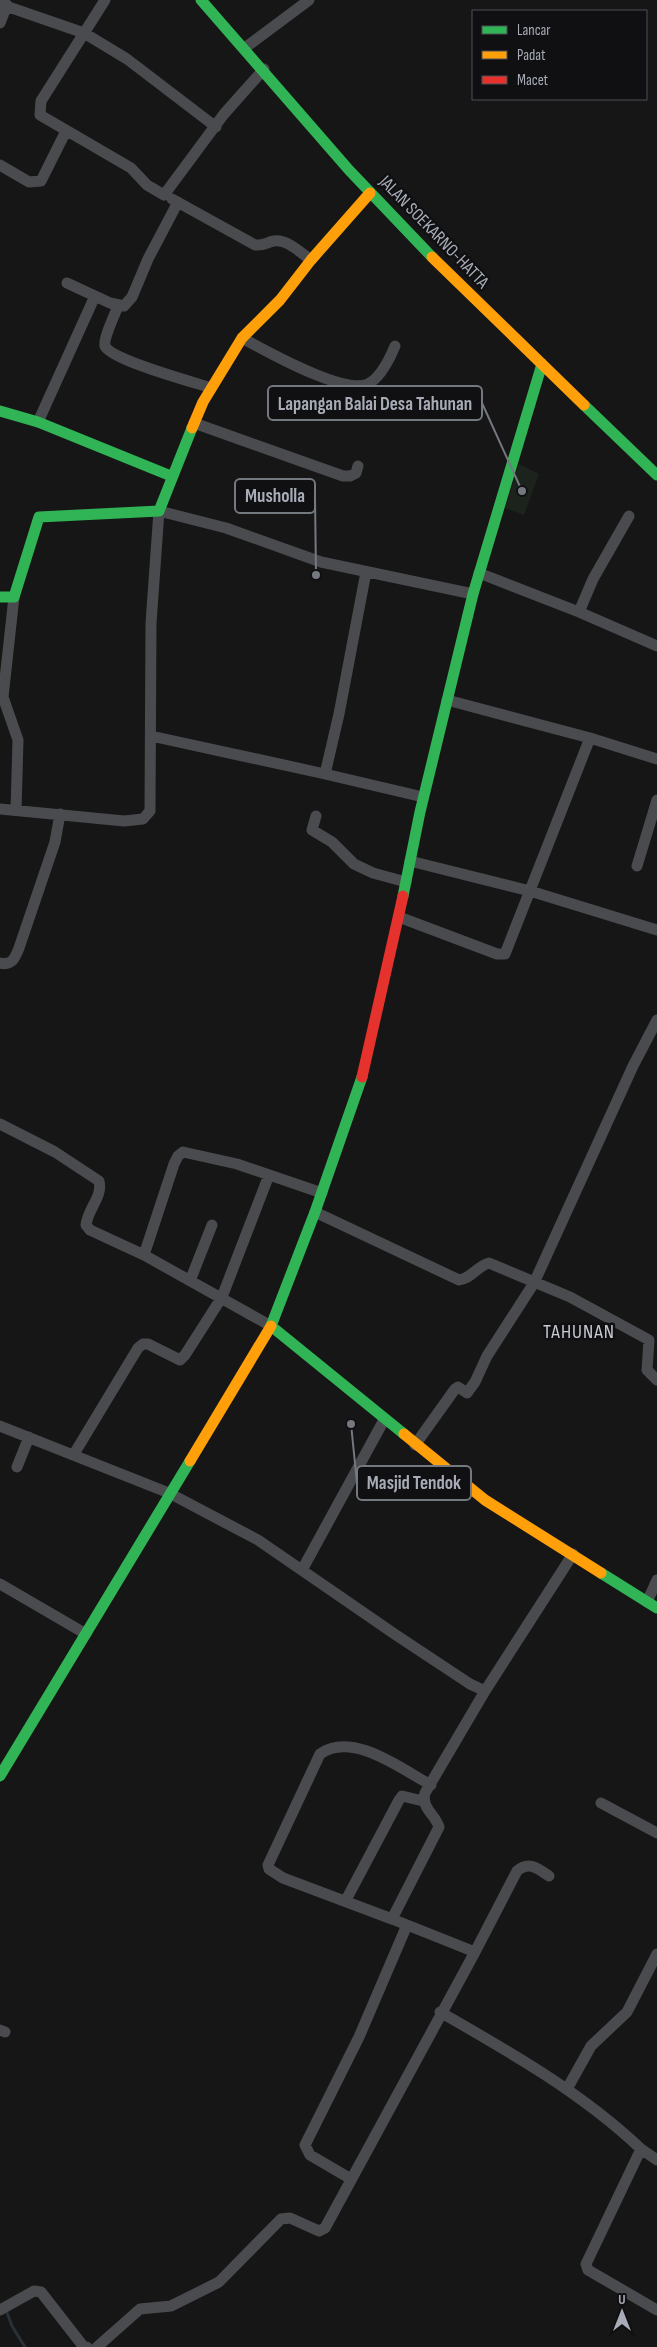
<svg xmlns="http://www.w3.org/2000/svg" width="657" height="2347" font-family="'Sofia Sans Condensed',sans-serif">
<rect width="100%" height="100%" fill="#161616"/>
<path fill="#1c231d" d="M519 464 539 474 524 515 505 508Z"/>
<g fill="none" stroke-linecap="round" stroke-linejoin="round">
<path stroke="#293138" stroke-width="3" d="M6 2310 12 2326 25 2347"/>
<path stroke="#4a4b4f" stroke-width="11" d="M105 0 41 101 40 115 131 168 147 185 164 195 224 114 264 69
M0 4 84 33 127 59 216 127
M0 23 7 5
M246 47 309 0
M0 165 29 182 41 181 66 131
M172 199 255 245C264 246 267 242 274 241 287 239 301 253 311 260
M67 283 110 303 124 306 132 297 148 259 178 202
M118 306C115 314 103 339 105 346 111 360 193 382 211 388
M242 338C266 351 343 395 368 384 380 378 390 358 395 346
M38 422 95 296
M194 423 343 476H350L356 473 358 466
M366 572 339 714 325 774 423 797
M479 573 579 612 657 646
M14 597 3 697 18 740 16 810
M579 612 593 579 629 516
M447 700 590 738 657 759
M151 736 325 774
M0 809 124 821 143 819 150 811 151 623 159 511 226 528 321 562 473 594
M316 816 312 830 332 842 354 864 373 873 406 882
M410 861 530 891 657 930
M637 866 657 800
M399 917 497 954H505L590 738
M0 963C12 966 15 958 19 948L55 842 60 814
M0 1124 55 1152 99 1181C103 1197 88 1208 86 1225L90 1230 144 1255 271 1326
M315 1212 459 1280C471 1279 477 1266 489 1263L570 1297 649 1340 647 1370 657 1380
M144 1255 174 1164 178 1156 183 1152 237 1164 322 1193
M190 1281 212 1225
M0 1426 169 1493 258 1540 396 1635 470 1684 485 1691 573 1554
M415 1445 455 1389 458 1387 467 1393 475 1382 487 1356 534 1283 633 1066 657 1020
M74 1454 138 1348 143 1344H148L180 1360 185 1355 222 1297 269 1175
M17 1467 29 1437
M302 1570 384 1420
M0 1584 86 1634
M647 1602 657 1580
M601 1803 657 1833
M346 1900 399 1800 402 1796 423 1801
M392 1919 283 1878 269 1869 268 1865 320 1754C353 1731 401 1769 431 1785
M475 1952 517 1871C529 1861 537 1868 549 1876
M440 2012C510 2052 582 2093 641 2149L586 2264 588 2270 657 2310
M0 2030 5 2032
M567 2089 591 2046 627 2012 657 1954
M641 2149 657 2160
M351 2179 310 2155 305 2145 359 2037 407 1925
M0 2310 34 2291 41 2292 83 2346 87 2347
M97 2347 140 2309 171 2306 219 2282 281 2219 290 2218 319 2231 325 2228 475 1952 392 1919 439 1827C435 1814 421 1808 425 1793L485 1691"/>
<path stroke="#30b455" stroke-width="11" d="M201 0 349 170 432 257
M584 405 657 475
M0 411 38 422 171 476
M0 597H14L39 517 159 511 192 428
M403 896 420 812 473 594 542 364
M362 1077 315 1212 271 1326 404 1434
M601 1573 657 1608
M0 1776 190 1461"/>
<path stroke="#ff9f0a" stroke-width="11" d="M432 257 584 405
M192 428 203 402 242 338 280 300 311 260 370 193
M404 1434 485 1500 601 1573
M190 1461 271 1326"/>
<path stroke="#e5322d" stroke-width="11" d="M362 1077 403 896"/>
</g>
<g text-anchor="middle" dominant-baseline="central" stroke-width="5" stroke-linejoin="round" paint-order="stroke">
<g font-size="18" fill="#a7acb7" stroke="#101012">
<text transform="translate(434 232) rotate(46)">JALAN SOEKARNO-HATTA</text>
</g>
<g font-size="20" letter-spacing="1" fill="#c8cbd3" stroke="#101012">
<text x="579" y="1332">TAHUNAN</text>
</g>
</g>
<path fill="none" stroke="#74787f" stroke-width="2" d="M522 491L482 403M316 575L315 496M351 1424L357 1483"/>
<g fill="#74787f" stroke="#101012" stroke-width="2">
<circle cx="522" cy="491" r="5"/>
<circle cx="316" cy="575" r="5"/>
<circle cx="351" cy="1424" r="5"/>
</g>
<g fill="#101012" stroke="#74787f" stroke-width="2">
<rect x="268" y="386" width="214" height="34" rx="5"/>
<rect x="235" y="479" width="80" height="34" rx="5"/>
<rect x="357" y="1466" width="114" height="34" rx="5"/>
</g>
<g font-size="19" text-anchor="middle" font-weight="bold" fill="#a7acb7">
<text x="375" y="410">Lapangan Balai Desa Tahunan</text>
<text x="275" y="502">Musholla</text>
<text x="414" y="1489">Masjid Tendok</text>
</g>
<rect x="472" y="10" width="175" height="90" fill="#101012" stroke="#4c4e54"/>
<rect x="482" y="26" width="25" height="8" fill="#30b455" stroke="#4c4e54"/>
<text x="517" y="35" font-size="15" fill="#a7acb7">Lancar</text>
<rect x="482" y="51" width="25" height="8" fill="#ff9f0a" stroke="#4c4e54"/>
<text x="517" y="60" font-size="15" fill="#a7acb7">Padat</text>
<rect x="482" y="76" width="25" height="8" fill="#e5322d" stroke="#4c4e54"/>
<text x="517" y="85" font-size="15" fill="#a7acb7">Macet</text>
<g transform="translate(622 2312)" stroke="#101012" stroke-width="4" paint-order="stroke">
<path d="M0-4L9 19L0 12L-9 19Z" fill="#a7acb7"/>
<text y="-8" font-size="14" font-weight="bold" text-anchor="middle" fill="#a7acb7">U</text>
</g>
</svg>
